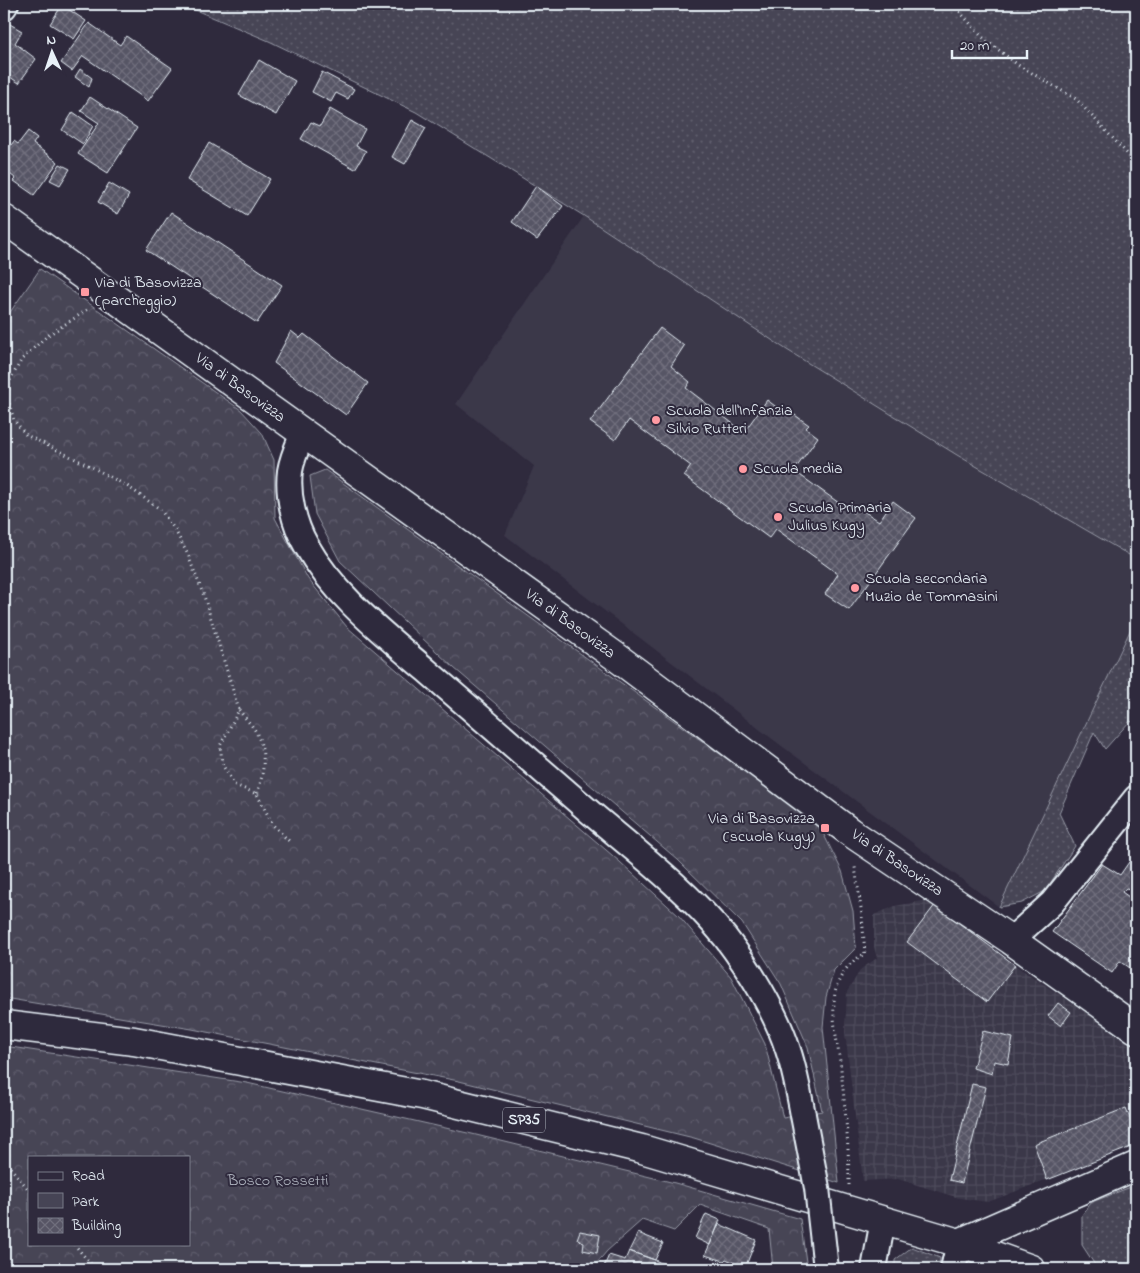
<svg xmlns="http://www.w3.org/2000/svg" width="1140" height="1273" font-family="'Indie Flower',sans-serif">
<defs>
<pattern id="industrial-grid" width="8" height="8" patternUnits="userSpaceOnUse" patternTransform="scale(1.25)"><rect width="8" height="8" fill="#3b3749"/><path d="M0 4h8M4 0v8" fill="none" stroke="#4e4b5b"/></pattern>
<pattern id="green-dots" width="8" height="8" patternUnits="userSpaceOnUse" patternTransform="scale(1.25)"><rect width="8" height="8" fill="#464455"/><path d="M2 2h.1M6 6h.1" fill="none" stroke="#615f6e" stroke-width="1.8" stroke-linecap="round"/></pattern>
<pattern id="forest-crowns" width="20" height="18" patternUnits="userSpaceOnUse" patternTransform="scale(1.25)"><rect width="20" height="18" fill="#464455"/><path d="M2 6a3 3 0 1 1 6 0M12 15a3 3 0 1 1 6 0" fill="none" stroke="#615f6e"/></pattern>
<pattern id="building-cross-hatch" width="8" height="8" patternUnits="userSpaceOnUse" patternTransform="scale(1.25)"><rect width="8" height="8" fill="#575565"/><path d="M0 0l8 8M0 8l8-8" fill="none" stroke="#6f6e7c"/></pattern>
</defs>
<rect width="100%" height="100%" fill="#2f2a3d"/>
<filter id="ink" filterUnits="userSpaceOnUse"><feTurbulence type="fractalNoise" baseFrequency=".02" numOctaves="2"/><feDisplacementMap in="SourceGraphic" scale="10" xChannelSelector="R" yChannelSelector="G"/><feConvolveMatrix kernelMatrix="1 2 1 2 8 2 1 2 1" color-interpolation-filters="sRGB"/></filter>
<g filter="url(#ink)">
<path fill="#3b3749" d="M584 216 787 350 957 455 1136 559V618L999 907 775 741 505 535 534 466 456 404Z"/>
<path fill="url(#industrial-grid)" d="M928 900 1015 965 1136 1046V1145L988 1202 959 1198 898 1179 863 1181 845 1032 847 992 861 969 877 958 874 947V915L895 906Z"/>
<path fill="url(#green-dots)" stroke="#979aa6" d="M181 4H1136V559L957 455 787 350 584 216 416 112 269 41Z
M1136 618V724L1130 721 1105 749 1094 732 1059 813 1075 846 1045 891 1022 903 999 907Z
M1136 1185V1269L1097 1268 1082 1245V1215L1092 1202Z
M912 1247 940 1258 939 1269H895V1260Z"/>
<path fill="url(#forest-crowns)" stroke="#979aa6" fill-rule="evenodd" d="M40 269 241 410 262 433 274 460 275 518 308 579 347 627 620 862 679 916 731 977 765 1044 783 1118 822 1111 808 1047 781 984 742 923 678 860 454 668 340 561 315 514 310 476 325 470 819 825 842 871 853 911 856 948 834 970 826 997 823 1027 839 1183 694 1138 459 1081 192 1029 4 998V321Z
M4 1046 247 1083 472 1134 675 1183 800 1219 807 1269H773L769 1229 700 1205 674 1231 642 1220 607 1251 592 1269H4ZM29 1157H189V1244H29Z"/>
<path fill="url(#building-cross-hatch)" stroke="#e8f1f8" d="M62 5 86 21 74 39 50 24Z
M8 23 22 31 15 43 36 59 19 83 4 73V29Z
M89 23 120 45 126 36 172 68 148 101 83 56 72 71 61 63Z
M259 60 295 81 276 115 239 95Z
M80 69 92 78 89 87 75 77Z
M322 72 354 89 348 99 336 93 331 102 312 92Z
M90 97 137 128 108 173 78 154 99 123 81 111Z
M330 109 365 129 356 146 366 151 355 169 301 139 311 122 320 126Z
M73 112 93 126 83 144 62 130Z
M4 116 9 119 4 127Z
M412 120 426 128 405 164 392 157Z
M28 131 37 138 33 144 58 162 34 195 14 181 16 179 4 169V162L9 155 6 152 14 141 18 144Z
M209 143 270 179 247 216 187 180Z
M60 164 70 169 60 185 50 180Z
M109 183 129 195 118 214 98 202Z
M536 186 563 206 537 240 512 222Z
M171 212 282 285 257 323 146 250Z
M660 328 684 346 671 366 690 382 686 388 744 432 767 400 779 409 782 406 809 425 806 428 818 437 796 468 799 471 797 473 853 513 857 507 879 521 893 501 916 518 849 610 825 594 838 574 776 529 769 538 684 476 691 466 629 420 615 440 590 422Z
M291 331 300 338 304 334 368 383 346 415 274 363Z
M1129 862 1136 867V884L1132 890 1126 888 1122 892 1136 902V972L1120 961 1112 973 1052 932 1102 864 1120 875Z
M935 905 1015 965 987 1002 907 942Z
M1058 1003 1071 1012 1061 1026 1048 1016Z
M983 1031 1013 1038 1008 1064 994 1061 992 1074 973 1068Z
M972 1084 986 1087 962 1183 949 1180Z
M1126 1108 1136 1134V1145L1047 1180 1034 1144Z
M706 1214 720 1220 710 1245 695 1238Z
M719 1224 756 1240 745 1268 726 1259 724 1261 705 1255Z
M580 1231 600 1235 597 1253 583 1250 584 1242 577 1239Z
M638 1233 663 1243 655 1260 629 1251Z
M629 1251 655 1260 671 1268 603 1269 609 1255 625 1260Z"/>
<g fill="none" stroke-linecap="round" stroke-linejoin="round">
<g stroke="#e8f1f8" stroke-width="28">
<path id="minor" d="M4 7 6 4
M303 433C298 445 292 458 290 471 287 495 294 524 306 545 334 595 383 633 426 670 481 717 536 766 591 813 637 852 687 890 725 937 749 968 776 1012 788 1050 795 1071 799 1093 803 1115
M1011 940 1052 903 1136 798
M874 1269 883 1220
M953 1269 959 1243"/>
</g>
<g stroke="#e8f1f8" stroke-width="31">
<path id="major" d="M4 219 615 656 850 832 1011 940 1136 1029
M4 1025 134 1041 422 1095 642 1149 959 1243 1031 1269
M959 1243 1136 1166"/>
</g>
<path stroke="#e8f1f8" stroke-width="3" stroke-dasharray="1 4" stroke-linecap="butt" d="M953 4 981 36 1018 65 1076 99 1136 163
M87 310 47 336 22 359 9 382 8 400 14 420 26 435 88 465 127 486 160 509 175 530 187 553 204 596 239 710 220 746 223 766 235 785 257 794 273 825 290 842
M239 710C244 717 252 725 256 732 267 754 264 773 257 794
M4 1160 29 1190
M849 1185C849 1146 845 1108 841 1069 838 1044 831 1018 835 993 838 977 850 960 865 954L862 915 855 867
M74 1244 95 1269"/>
<use href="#minor" stroke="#2f2a3d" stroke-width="24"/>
<use href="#major" stroke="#2f2a3d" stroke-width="28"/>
<g stroke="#e8f1f8" stroke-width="28" stroke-linecap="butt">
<path id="minor-bridge" d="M803 1115 817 1188 826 1269"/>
</g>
<use href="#minor-bridge" stroke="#2f2a3d" stroke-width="24"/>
</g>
</g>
<g fill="#ff9aa2" stroke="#2f2a3d" stroke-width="2">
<rect x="80" y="287" width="10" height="10" rx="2.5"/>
<circle cx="656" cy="420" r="5"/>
<circle cx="743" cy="469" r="5"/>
<circle cx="778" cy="517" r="5"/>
<circle cx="855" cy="588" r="5"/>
<rect x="820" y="823" width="10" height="10" rx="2.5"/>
</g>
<g text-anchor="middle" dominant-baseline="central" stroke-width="4" stroke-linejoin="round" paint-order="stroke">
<rect fill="#2f2a3d" stroke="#b0b5c0" stroke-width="1" x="503" y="1107.5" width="42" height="25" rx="4"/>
<g font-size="15" font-weight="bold" fill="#e8f1f8">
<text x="524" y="1120">SP35</text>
</g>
<g font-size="16" fill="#e8f1f8" stroke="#2f2a3d" text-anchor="start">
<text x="95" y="283">Via di Basovizza<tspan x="95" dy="18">(parcheggio)</tspan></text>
<text x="666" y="411">Scuola dell'Infanzia<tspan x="666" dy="18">Silvio Rutteri</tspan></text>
<text x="753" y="469">Scuola media</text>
<text x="788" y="508">Scuola Primaria<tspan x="788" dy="18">Julius Kugy</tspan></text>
<text x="865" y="579">Scuola secondaria<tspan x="865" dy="18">Muzio de Tommasini</tspan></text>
<text x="815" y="819" text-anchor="end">Via di Basovizza<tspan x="815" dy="18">(scuola Kugy)</tspan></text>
</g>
<g font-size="16" fill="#e8f1f8" stroke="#2f2a3d">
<text transform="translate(240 388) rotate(36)">Via di Basovizza</text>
<text transform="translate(570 624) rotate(36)">Via di Basovizza</text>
<text transform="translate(897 863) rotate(34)">Via di Basovizza</text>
</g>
<g font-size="16" fill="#afb4bf" stroke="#2f2a3d">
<text x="278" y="1181">Bosco Rossetti</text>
</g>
</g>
<rect width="1140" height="1273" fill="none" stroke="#2f2a3d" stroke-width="20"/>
<rect x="10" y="10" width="1120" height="1253" fill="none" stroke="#e8f1f8" stroke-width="2" filter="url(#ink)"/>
<rect x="28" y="1156" width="162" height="90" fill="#2f2a3d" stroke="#797a88"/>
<rect x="38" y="1172" width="25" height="8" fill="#2f2a3d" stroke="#797a88"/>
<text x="72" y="1180" font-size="15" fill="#e8f1f8">Road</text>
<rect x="38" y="1193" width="25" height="15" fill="#464455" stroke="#797a88"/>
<text x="72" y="1206" font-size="15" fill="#e8f1f8">Park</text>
<rect x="38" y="1218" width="25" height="15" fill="url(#building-cross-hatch)" stroke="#797a88"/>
<text x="72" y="1230" font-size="15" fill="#e8f1f8">Building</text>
<g transform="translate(52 52) rotate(357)" stroke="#2f2a3d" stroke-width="4" paint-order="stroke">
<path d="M0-4L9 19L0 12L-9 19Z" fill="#e8f1f8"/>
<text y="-8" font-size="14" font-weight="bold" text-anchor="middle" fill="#e8f1f8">N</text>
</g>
<path d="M952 50v8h75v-8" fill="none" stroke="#e8f1f8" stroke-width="2.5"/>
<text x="960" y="50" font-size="15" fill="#e8f1f8" stroke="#2f2a3d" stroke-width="4" paint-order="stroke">20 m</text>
</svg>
